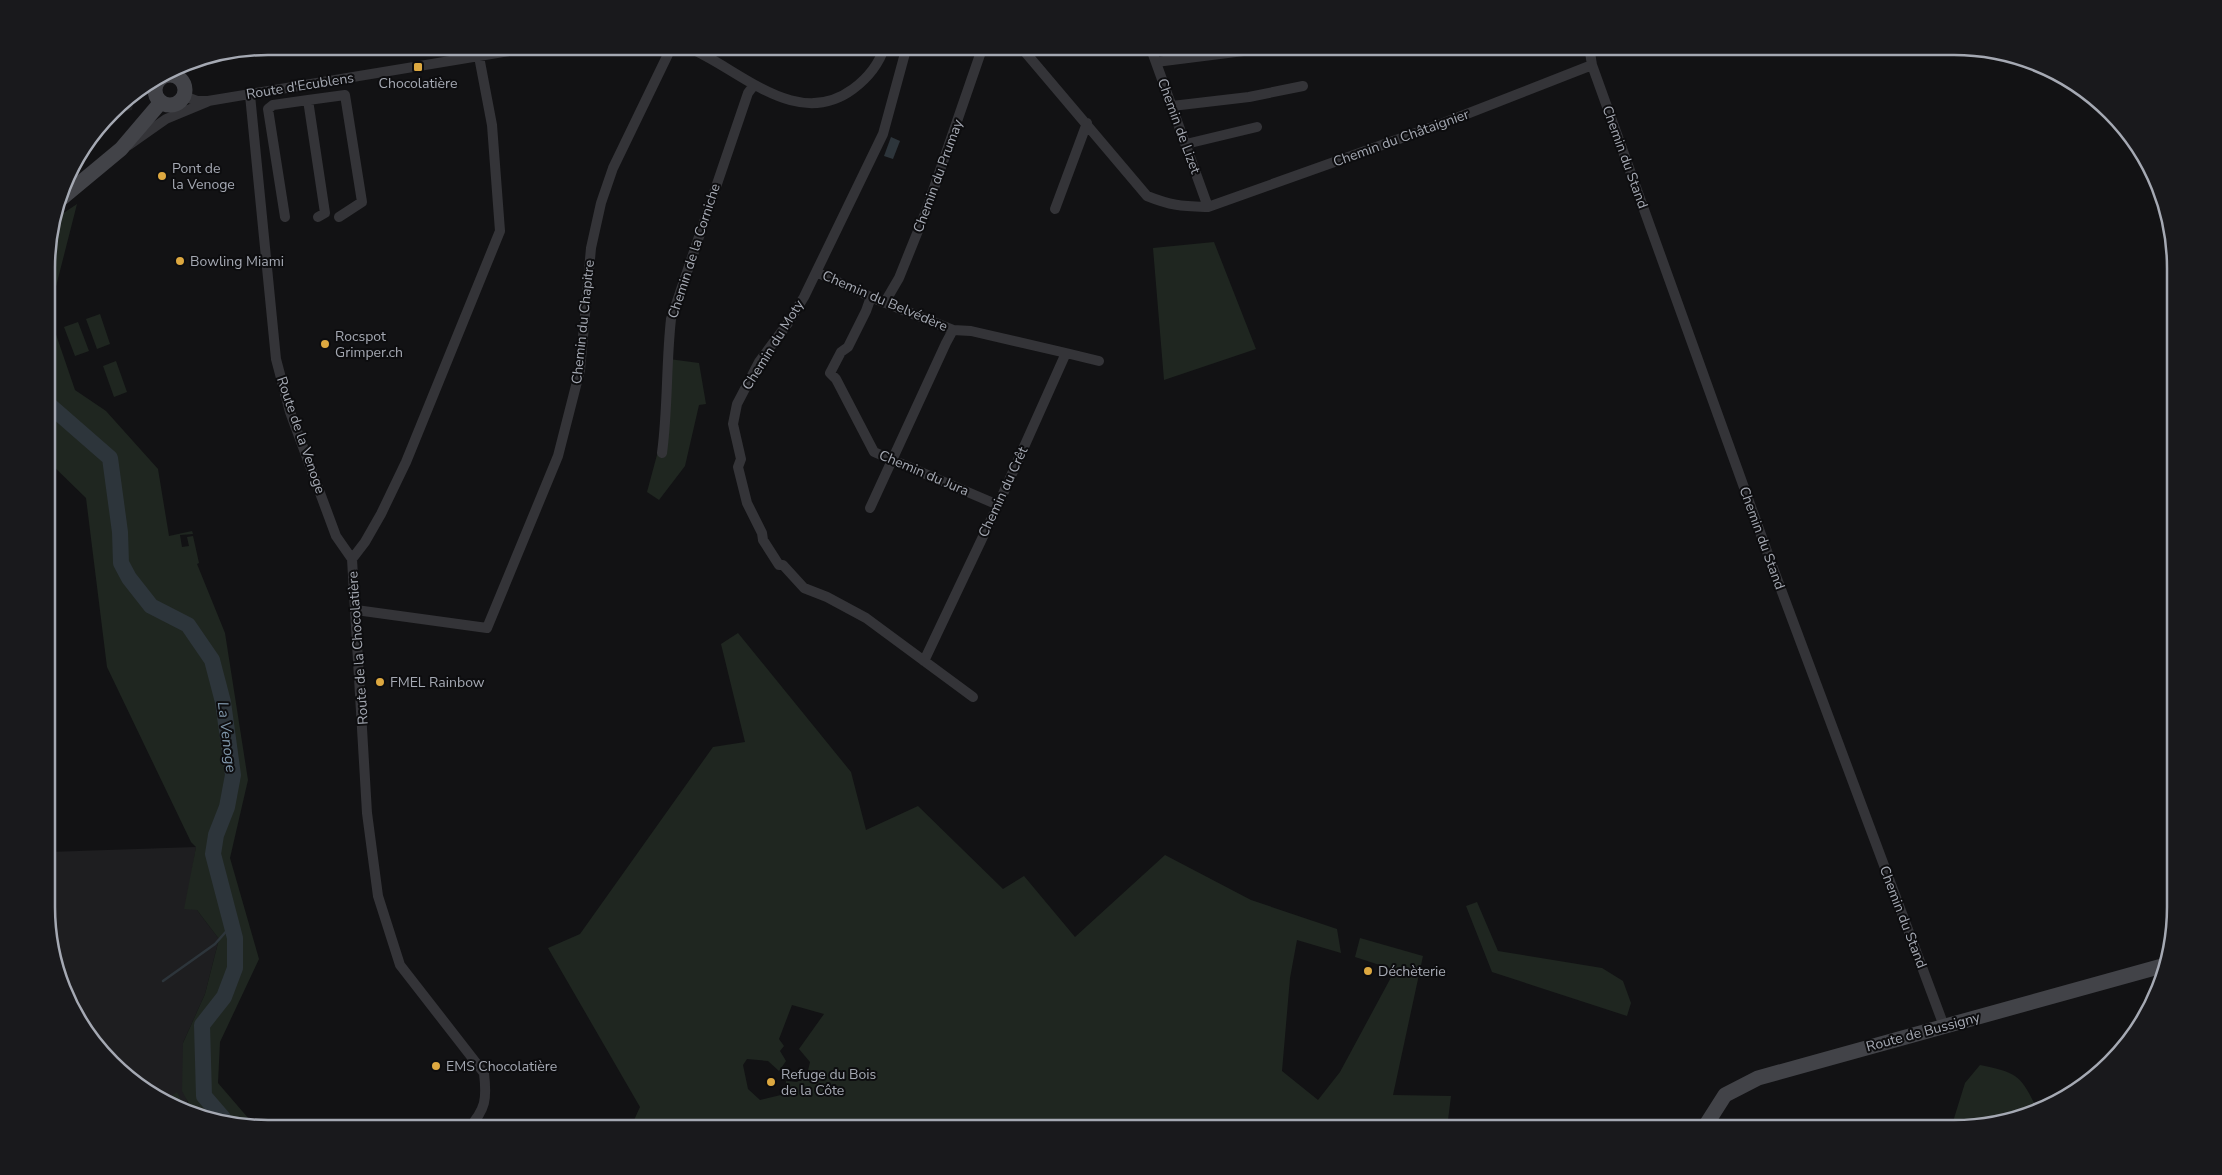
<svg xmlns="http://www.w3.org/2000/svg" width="2222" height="1175" font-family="'Nunito Sans',sans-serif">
<rect width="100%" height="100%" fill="#121214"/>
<path fill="#1e1e20" d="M139 91 134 99 132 110 112 114 122 101Z
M196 847 191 877 197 910 219 939 205 994 183 1043 187 1102 193 1111 170 1106 92 1042 63 992 48 936V852Z"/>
<path fill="#1f2620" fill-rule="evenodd" d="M77 204 49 314 75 390 106 411 158 469 169 536 192 531 193 534 180 535 182 547 189 546 187 537 193 536 199 563 197 564 225 633 248 780 230 858 259 959 220 1042 218 1083 255 1126 193 1111 182 1091 183 1043 205 994 219 939 197 910 184 909 196 847 191 842 107 667 86 498 47 460V253L56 218Z
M1214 242 1256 349 1164 380 1153 248Z
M100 314 110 344 97 349 86 319Z
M78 322 89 351 75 356 64 327Z
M669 359 699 363 706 404 699 405 685 466 659 500 647 492 661 440Z
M116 361 127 392 114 397 103 366Z
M738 633 851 772 866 830 918 806 1003 889 1024 876 1075 937 1165 855 1251 900 1337 929 1341 953 1297 940 1290 978 1282 1071 1318 1100 1340 1072 1395 970 1355 957 1360 938 1423 956 1393 1095 1451 1096 1447 1128 630 1129 640 1107 548 948 580 934 713 747 745 742 721 644ZM792 1005 824 1014 799 1049 810 1062 807 1075 797 1082 786 1081 785 1094 760 1100 748 1089 743 1065 747 1059 768 1061 779 1071 786 1061 780 1051 784 1046 779 1039Z
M1477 902 1498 951 1602 968 1623 981 1631 1003 1627 1016 1492 972 1466 906Z
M1980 1065C2018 1073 2021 1075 2038 1111 2012 1123 1979 1128 1951 1128L1965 1083Z
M177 1092 186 1110 170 1106 164 1101Z"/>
<path fill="#2d353b" d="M891 137 900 141 893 159 884 156Z"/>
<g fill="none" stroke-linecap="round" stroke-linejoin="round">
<path stroke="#2d353b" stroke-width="2.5" d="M163 981 215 944 231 926"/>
<path stroke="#2d353b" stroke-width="16" d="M47 403 110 458 120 532 121 563 129 578 151 606 188 625 212 660 223 702 233 775 227 807 216 835 213 854 235 938V968L224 997 202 1025 204 1096 223 1118"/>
<path stroke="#343438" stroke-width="10" d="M685 46C737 66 795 132 853 89 868 78 879 64 885 46
M907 46 883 134 804 297 788 323 759 362 737 404 733 424 741 459 738 467 747 503 762 533 763 540 779 565H783L804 588 827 597 866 618 973 697
M1020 46 1147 196C1172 206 1182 206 1208 207L1441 124 1592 65
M1150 46 1208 207
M1589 46 1592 65 1773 568 1944 1026
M1156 62 1283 46
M250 95 276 359 290 412 336 536 352 559
M184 96 197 101H208L540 46
M308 100 345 95 362 202 339 217
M1172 106 1249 97 1303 86
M1186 144 1257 127
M129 145 166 119 207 102
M1055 209 1087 123
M285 217 268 109 273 105 308 100 325 213 318 217
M816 272 871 297 953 330 971 331 1066 353
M871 297 866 311 848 347 841 352 830 373 836 379 874 452 998 505
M885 302 899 278 926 211 983 46
M662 453C668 409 666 364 671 319L748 93 754 85
M870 508 946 343 953 330
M356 610 487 628 558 456 580 370 591 248 601 203 613 168 672 46
M924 661 998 505 1066 353 1099 361
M468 1129C486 1109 487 1099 484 1073L400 965 378 896 367 813 352 559 365 542 381 514 406 462 500 231 492 125 477 46"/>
<path stroke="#424348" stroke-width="15" d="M155 90a15 15 0 1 1 30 0a15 15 0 1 1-30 0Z
M62 198 121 149 161 102
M1704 1128 1725 1095 1758 1078 2162 966"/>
</g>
<g fill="#dda840" stroke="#0d0d0f" stroke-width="2">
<rect x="413" y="62" width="10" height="10" rx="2.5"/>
<circle cx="162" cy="176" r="5"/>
<circle cx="180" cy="261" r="5"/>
<circle cx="325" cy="344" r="5"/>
<circle cx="380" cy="682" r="5"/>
<circle cx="1368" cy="971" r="5"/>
<circle cx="436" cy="1066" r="5"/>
<circle cx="771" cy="1082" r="5"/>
</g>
<g text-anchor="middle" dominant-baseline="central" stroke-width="4" stroke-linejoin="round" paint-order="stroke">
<g font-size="14" fill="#a5a9b3" stroke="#0d0d0f" text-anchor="start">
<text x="418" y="83" text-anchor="middle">Chocolatière</text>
<text x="172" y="168">Pont de<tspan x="172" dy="16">la Venoge</tspan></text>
<text x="190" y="261">Bowling Miami</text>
<text x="335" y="336">Rocspot<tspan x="335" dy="16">Grimper.ch</tspan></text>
<text x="390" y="682">FMEL Rainbow</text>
<text x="1378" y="971">Déchèterie</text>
<text x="446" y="1066">EMS Chocolatière</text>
<text x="781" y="1074">Refuge du Bois<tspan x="781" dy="16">de la Côte</tspan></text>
</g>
<g font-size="14" fill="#a5a9b3" stroke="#0d0d0f">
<text transform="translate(300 86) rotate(-9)">Route d'Ecublens</text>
<text transform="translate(1179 126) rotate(70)">Chemin de Lizet</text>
<text transform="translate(1401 138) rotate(-20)">Chemin du Châtaignier</text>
<text transform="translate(1625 157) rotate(70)">Chemin du Stand</text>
<text transform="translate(938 176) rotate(-70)">Chemin du Prumay</text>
<text transform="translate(694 251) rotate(-72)">Chemin de la Corniche</text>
<text transform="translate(885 301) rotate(23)">Chemin du Belvédère</text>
<text transform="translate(583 322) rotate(-84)">Chemin du Chapitre</text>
<text transform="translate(773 345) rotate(-58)">Chemin du Moty</text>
<text transform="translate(301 435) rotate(71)">Route de la Venoge</text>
<text transform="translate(924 473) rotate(23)">Chemin du Jura</text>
<text transform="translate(1003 492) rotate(-65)">Chemin du Crêt</text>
<text transform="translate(1762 538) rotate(70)">Chemin du Stand</text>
<text transform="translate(358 648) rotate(-94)">Route de la Chocolatière</text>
<text transform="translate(1903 917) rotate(69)">Chemin du Stand</text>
<text transform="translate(1923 1032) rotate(-15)">Route de Bussigny</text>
</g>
<g font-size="15" font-style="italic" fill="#7f96aa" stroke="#0d0d0f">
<text transform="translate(227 737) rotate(83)">La Venoge</text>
</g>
</g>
<path d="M0 0H2222V1175H0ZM268 55H1954A213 213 0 0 1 2167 268V907A213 213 0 0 1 1954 1120H268A213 213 0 0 1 55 907V268A213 213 0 0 1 268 55Z" fill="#19191c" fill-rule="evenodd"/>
<path fill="none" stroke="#a5a9b3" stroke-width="2.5" d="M268 55H1954A213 213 0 0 1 2167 268V907A213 213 0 0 1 1954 1120H268A213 213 0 0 1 55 907V268A213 213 0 0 1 268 55Z"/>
</svg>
